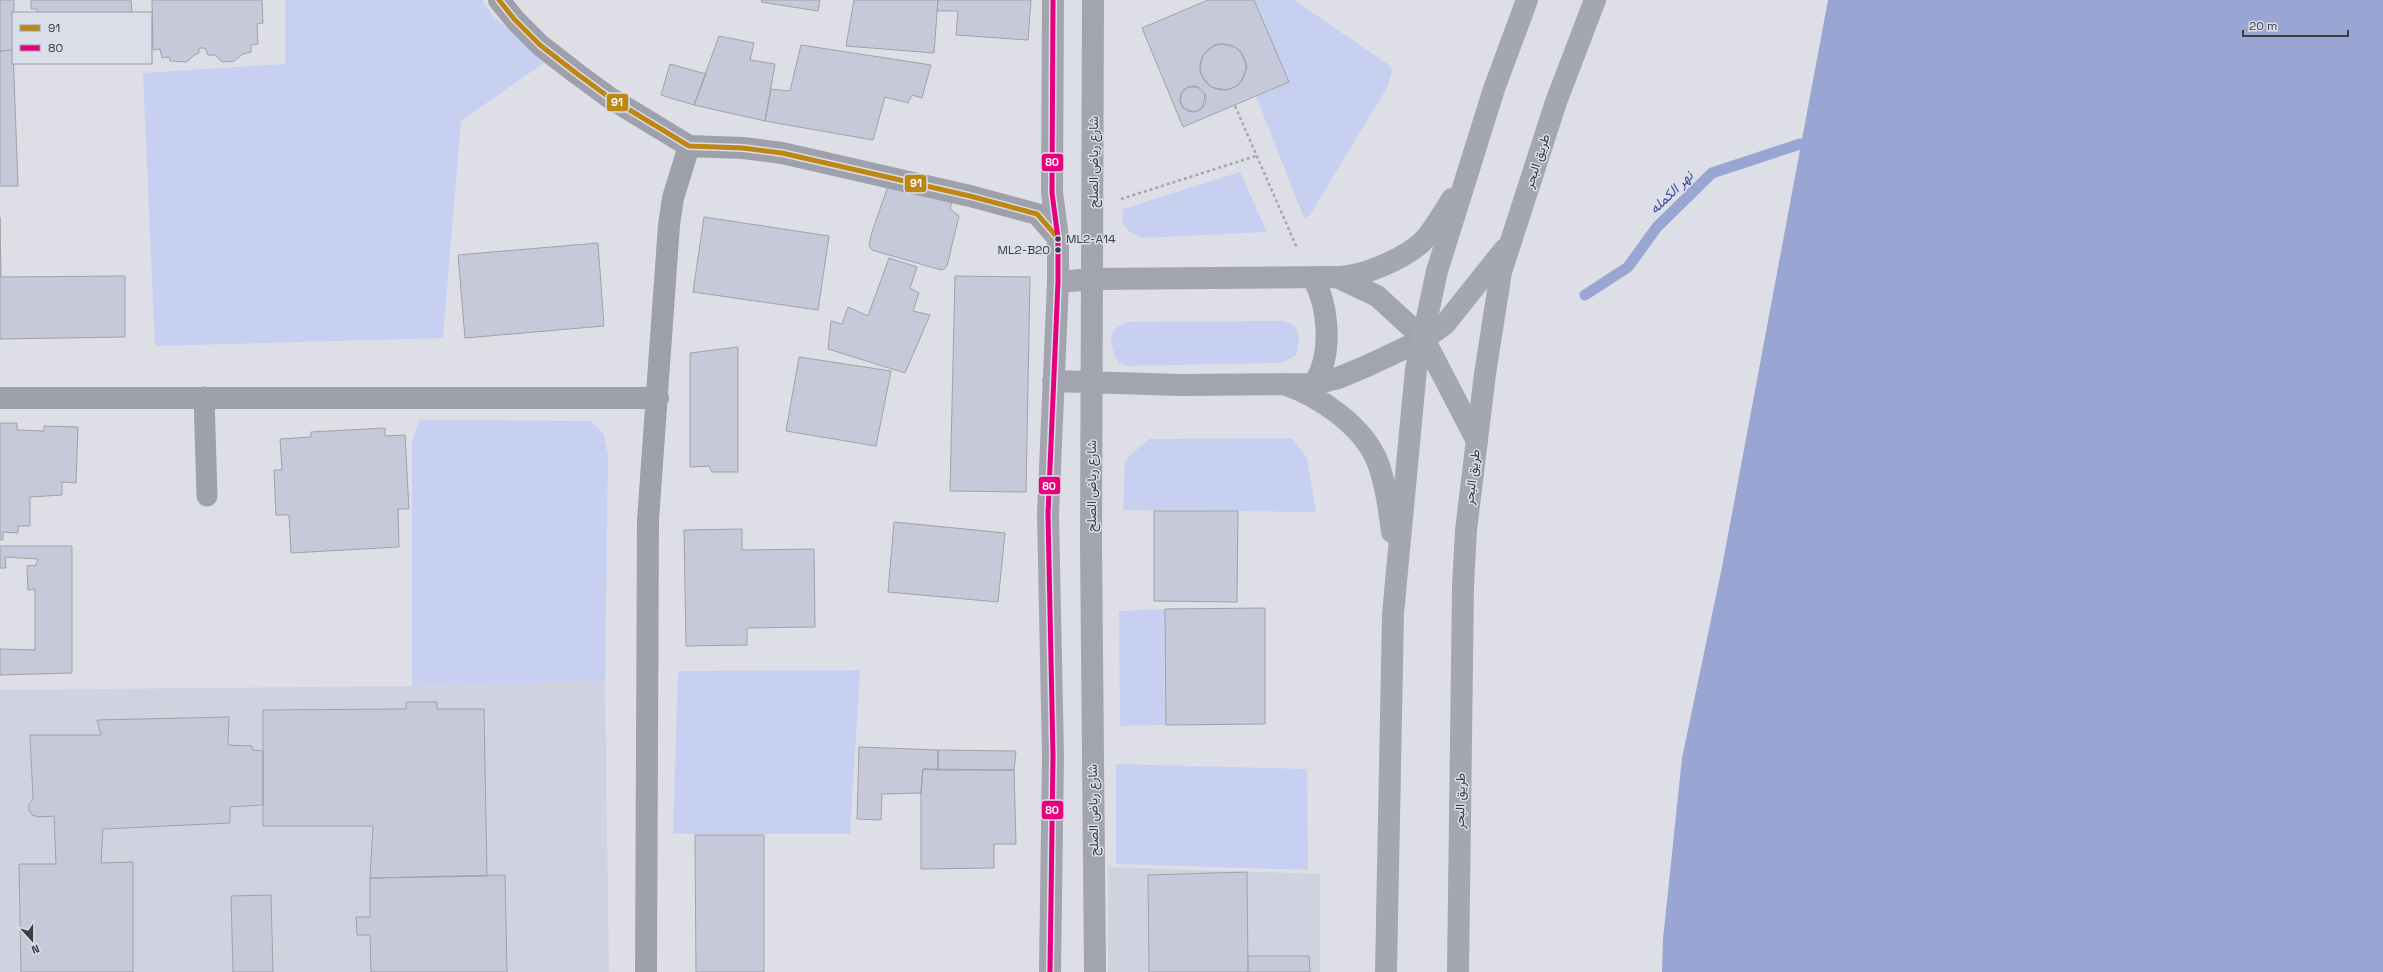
<svg xmlns="http://www.w3.org/2000/svg" width="2383" height="972" font-family="'Space Grotesk',Vazirmatn,sans-serif">
<rect width="100%" height="100%" fill="#dedfe6"/>
<path fill="#cfd3df" d="M605 681 609 972H0V690L412 686Z
M1108 867 1320 874V972H1108Z"/>
<path fill="#c7d0f1" d="M285 0H482L494 17 545 62 461 121 443 338 155 346 143 73 285 64Z
M1254 0H1294L1389 65 1392 70 1388 86 1310 215 1304 218 1256 96 1289 82Z
M1240 172 1267 232 1142 238 1130 232 1122 223 1123 209Z
M1283 321C1302 326 1301 338 1296 355L1286 361 1276 363 1128 366 1118 363C1110 344 1104 330 1128 322Z
M420 420 591 421 603 433 608 454 605 681 412 686V441Z
M1292 438 1307 458 1316 512 1123 510 1125 460 1149 439Z
M1165 609 1166 725 1120 726 1119 611Z
M860 670 850 834H673L678 671Z
M1116 764 1307 769 1308 870 1116 864Z"/>
<path fill="#99a6d4" d="M1828 0H2383V972H1662L1663 939 1682 758 1722 567Z"/>
<g fill="none" stroke-linecap="round" stroke-linejoin="round">
<path stroke="#99a6d4" stroke-width="11" d="M1585 295 1628 267 1657 227 1712 173 1800 144"/>
</g>
<path fill="#c5c9d9" stroke="#a1a2a7" fill-rule="evenodd" d="M0 0H14L13 50 0 51Z
M31 0H131L132 13H37V9H31Z
M152 0H262L263 23 257 24 258 44 251 45V52L243 54 234 61 222 62 215 55H208L205 48H199V53L194 55 187 62 170 61 169 57 162 58 160 49 153 50Z
M762 0H820L818 11 761 2Z
M854 0H938L934 53 846 46Z
M938 0H1031L1028 40 956 35 958 11H937Z
M1208 0H1254L1289 82 1183 127 1142 28ZM1221 44 1235 47 1241 52 1247 67 1241 82 1235 87 1227 90 1211 87 1202 76 1200 70 1203 55 1214 45ZM1188 87H1197L1205 96 1202 108 1195 112 1183 108 1180 100 1182 92Z
M719 36 754 43 750 60 775 64 765 121 694 105Z
M1200 67a23 23 0 1 1 46 0a23 23 0 1 1-46 0Z
M801 45 931 65 922 98 912 95 908 103 885 97 873 140 765 121 771 89 790 91Z
M13 50 18 186H0V51Z
M670 64 706 74 694 105 661 95Z
M1180 99a13 13 0 1 1 26 0a13 13 0 1 1-26 0Z
M889 183 952 202 950 209 959 216 947 266 944 269 941 270 872 250 869 245 872 232Z
M0 217 1 277 125 276V337L0 339Z
M704 217 829 236 818 310 693 292Z
M598 243 604 326 465 338 458 255Z
M889 258 917 267 910 288 919 293 913 311 930 315 905 373 828 349 831 321 842 324 848 307 868 316Z
M955 276 1030 277 1026 492 950 491Z
M738 347V472H712L709 466 690 467V353Z
M799 357 891 371 876 446 786 431Z
M0 423H17V430L44 431V426L78 427 76 483 62 482V495L30 497V526H18V533L3 532V540H0Z
M385 428V436L405 435 409 509H398L399 547 291 553 289 515H276L274 470H282L280 439 311 437V432Z
M1154 511H1238L1237 602 1154 601Z
M894 522 1005 533 998 602 888 592Z
M742 529V550L814 549 815 627 747 628V645L686 646 684 530Z
M0 546H72V673L0 675V649L35 650V589L28 590 27 566 36 565 38 559 5 557 6 568H0Z
M1265 608V724L1166 725 1165 609Z
M406 702H437V709H484L487 876 370 878 373 826H263V710L406 709Z
M229 717 228 745 252 746 253 750 263 751V805L230 807V823L103 829 101 863 133 862V972H21L19 864H56L54 816 39 817 32 815 29 810V804L33 799 30 735H101L97 720Z
M859 747 938 750V770L923 769 921 793 882 794 881 820 857 819Z
M938 750 1016 751 1014 770H938Z
M923 769 1014 770 1016 844H994V868L921 869V793Z
M695 835H764V972H696Z
M1247 872 1248 972H1149L1148 875Z
M505 875 507 972H371L370 935H357L356 917H370V878Z
M271 895 273 972H233L231 896Z
M1248 956H1309L1310 972H1248Z"/>
<g fill="none" stroke-linecap="round" stroke-linejoin="round">
<path stroke="#a4a6ad" stroke-width="2.5" stroke-dasharray="3 3" stroke-linecap="butt" d="M1235 106 1297 248
M1121 199 1256 156"/>
<path stroke="#9ea1ab" stroke-width="21" d="M204 397 207 496"/>
<path stroke="#9ea1ab" stroke-width="22" d="M499 0 515 20 540 45 576 73 610 98 689 146 743 148 782 153 970 196 1037 214 1058 238
M0 398H658
M646 972 648 520 669 225 673 198 689 146"/>
<path stroke="#a2a4af" stroke-width="22" d="M1093 0 1091 543 1095 972
M1313 278C1329 307 1333 355 1314 384
M1053 381 1180 385 1314 384 1338 378 1367 366 1424 339 1377 296 1337 277 1092 279 1058 282
M1050 972 1053 756 1048 514 1058 282V238L1052 193 1053 0"/>
<path stroke="#a4a6b1" stroke-width="22" d="M1337 277C1363 277 1409 257 1426 238 1436 226 1444 212 1452 199
M1424 339 1445 324 1504 250
M1424 339 1477 441
M1284 384C1319 396 1364 426 1378 463 1386 485 1389 509 1392 532
M1386 972 1393 614 1416 369 1437 271 1494 89 1527 0
M1458 972 1463 586 1466 530 1485 374 1501 272 1556 102 1595 0"/>
<g stroke="#dadee9" stroke-width="8">
<path id="bus-1" d="M499 0 515 20 540 45 576 73 610 98 689 146 743 148 782 153 970 196 1037 214 1058 238"/>
</g>
<g stroke="#dadee9" stroke-width="8">
<path id="bus-2" d="M1050 972 1053 756 1048 514 1058 282V238L1052 193 1053 0"/>
</g>
<use href="#bus-1" stroke="#be8613" stroke-width="5"/>
<use href="#bus-2" stroke="#e5007d" stroke-width="5"/>
</g>
<g fill="#3a3c40" stroke="#dadee9" stroke-width="1.5">
<circle cx="1058" cy="239" r="3.5"/>
<circle cx="1058" cy="250" r="3.5"/>
</g>
<g text-anchor="middle" dominant-baseline="central" stroke-width="3" stroke-linejoin="round" paint-order="stroke">
<g font-size="12" fill="#3a3c40" stroke="#dadee9" text-anchor="start">
<text x="1066" y="239">ML2-A14</text>
<text x="1050" y="250" text-anchor="end">ML2-B20</text>
</g>
<g font-size="13" fill="#3a3c40" stroke="#dadee9">
<text transform="translate(1537 161) rotate(-72)">طريق البحر</text>
<text transform="translate(1093 162) rotate(-90)">شارع رياض الصلح</text>
<text transform="translate(1472 477) rotate(-83)">طريق البحر</text>
<text transform="translate(1091 486) rotate(-90)">شارع رياض الصلح</text>
<text transform="translate(1460 801) rotate(-89)">طريق البحر</text>
<text transform="translate(1093 810) rotate(-91)">شارع رياض الصلح</text>
</g>
<g font-size="14" font-style="italic" fill="#3e4c9b" stroke="#dadee9">
<text transform="translate(1671 192) rotate(-44)">نهر الكمله</text>
</g>
</g>
<g stroke="#dadee9" stroke-width="1.5">
<rect x="606" y="93" width="23" height="19" rx="4" fill="#be8613"/>
<rect x="1041" y="153" width="23" height="19" rx="4" fill="#e5007d"/>
<rect x="904" y="174" width="23" height="19" rx="4" fill="#be8613"/>
<rect x="1038" y="476" width="23" height="19" rx="4" fill="#e5007d"/>
<rect x="1041" y="800" width="23" height="20" rx="4" fill="#e5007d"/>
</g>
<g font-size="11" text-anchor="middle" font-weight="bold" fill="#fff">
<text x="617" y="106">91</text>
<text x="1052" y="166">80</text>
<text x="916" y="187">91</text>
<text x="1049" y="490">80</text>
<text x="1052" y="814">80</text>
</g>
<rect x="12" y="12" width="140" height="52" fill="#dadee9" stroke="#9a9da5"/>
<rect x="20" y="25" width="20" height="6" fill="#be8613" stroke="#9a9da5"/>
<text x="48" y="32" font-size="12" fill="#3a3c40">91</text>
<rect x="20" y="45" width="20" height="6" fill="#e5007d" stroke="#9a9da5"/>
<text x="48" y="52" font-size="12" fill="#3a3c40">80</text>
<g transform="translate(32 940) rotate(159)" stroke="#dadee9" stroke-width="3" paint-order="stroke">
<path d="M0-3L7 15L0 10L-7 15Z" fill="#3a3c40"/>
<text y="-6" font-size="11" font-weight="bold" text-anchor="middle" fill="#3a3c40">N</text>
</g>
<path d="M2243 30v6h105v-6" fill="none" stroke="#3a3c40" stroke-width="2"/>
<text x="2249" y="30" font-size="12" fill="#3a3c40" stroke="#dadee9" stroke-width="3" paint-order="stroke">20 m</text>
</svg>
